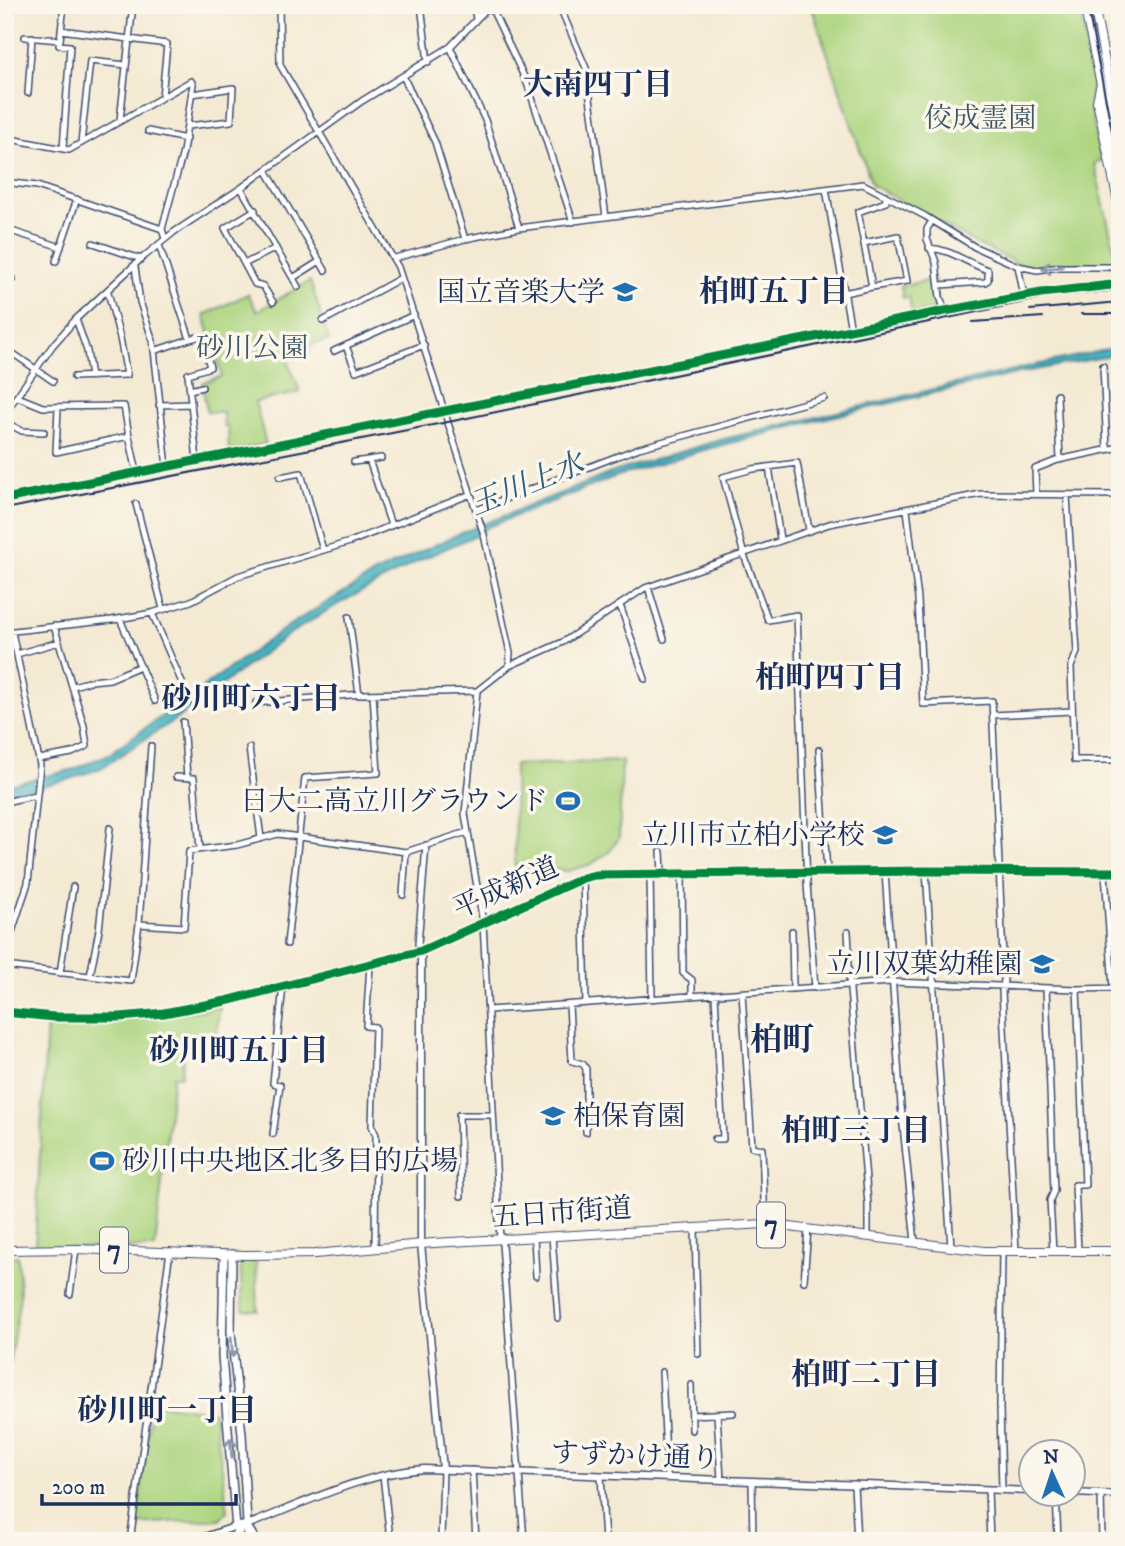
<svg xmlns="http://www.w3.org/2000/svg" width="1125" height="1546" font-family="'IM FELL DW Pica','Noto Serif JP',serif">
<rect width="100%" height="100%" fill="#fbf7ec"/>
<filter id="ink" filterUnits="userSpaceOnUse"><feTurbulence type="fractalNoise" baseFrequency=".0143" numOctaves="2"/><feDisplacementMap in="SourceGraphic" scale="14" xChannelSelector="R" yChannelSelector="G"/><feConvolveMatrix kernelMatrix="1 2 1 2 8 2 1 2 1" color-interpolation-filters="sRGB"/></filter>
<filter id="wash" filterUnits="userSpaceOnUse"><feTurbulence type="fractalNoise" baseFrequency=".00686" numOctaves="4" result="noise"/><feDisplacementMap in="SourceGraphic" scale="28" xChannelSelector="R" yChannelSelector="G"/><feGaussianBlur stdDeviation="1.57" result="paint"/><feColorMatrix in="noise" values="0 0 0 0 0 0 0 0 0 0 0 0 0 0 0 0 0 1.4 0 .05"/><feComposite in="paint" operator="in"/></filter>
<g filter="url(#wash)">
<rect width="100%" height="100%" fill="#f4ead3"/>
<path fill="#add580" stroke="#64826f" stroke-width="2" d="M811 5H1079L1093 82 1089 104 1101 161 1094 163 1118 265 1060 263 1036 266 1019 264 977 244 872 185Z
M935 279 936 296 940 309 912 314 909 297 903 298 901 286Z
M310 281 329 340 309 345 310 353 287 358 300 392 255 402 266 444 229 452 228 427H224L223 412H207L202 383 222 376 204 315 248 294 257 311Z
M622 761 619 838 609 852 591 864 568 871 515 867 514 765Z
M220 1007 214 1047 186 1043 181 1076H173L155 1248H35L47 1021C105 1023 162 1017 220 1007Z
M18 1256 20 1296 8 1373 5 1372V1257Z
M240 1261H256L258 1310H243Z
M152 1403 214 1412 228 1511 220 1519 136 1524Z"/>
<path fill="#44b3be" stroke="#30718e" stroke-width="2" d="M1120 347V354L1024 372 818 420 704 450 620 475 488 527 479 534 422 559 340 603 288 635 179 717 101 768 70 779 5 795V786L75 769 109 754 291 624 379 571 461 533 616 471 720 440 1022 368Z"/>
</g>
<g filter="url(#ink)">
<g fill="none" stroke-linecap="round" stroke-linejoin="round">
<g stroke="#3c4b70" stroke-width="8">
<path id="minor" d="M279 5 280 65 398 267 484 535 510 653 509 666
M421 5 428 62
M473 5 476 18
M490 5 527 83 573 222
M559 5 586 68 606 217
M61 30 167 44 162 97
M25 37 60 40 64 5
M60 40 59 45 70 46 63 149
M450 47 485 120 519 228
M403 76 435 142 465 239
M28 93 32 37
M120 120 133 5
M188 126 231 121 233 88 192 94
M148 131 186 139
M5 138 69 150 191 81 193 84 183 152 162 229 165 239
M81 143 90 61 126 65
M266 170 325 270
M5 182 37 186 162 229
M241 188 298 287
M826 189 851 330
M255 210 225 228 255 284 263 286 273 302
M932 221 927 229V239L936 262 940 297 945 311
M5 229 61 247
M93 243 141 259
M864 243 898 236 907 281 872 287
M159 245 190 339 201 336 210 367 188 374 197 461
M929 248C951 249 966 263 988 270V280L985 282 940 285
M395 258 465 239 519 228 863 184 925 216 975 247 1018 266 1037 270 1060 267H1120
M56 261 77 199
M244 264 276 248
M1018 266 1024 296
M135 267 140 302 153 341 167 467
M5 276 13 279
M293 278 320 261
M844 293 872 287 858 212 886 202 885 195
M76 319 87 351 91 377
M323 321 401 278
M346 346 356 371 424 345
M5 348 53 381
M154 351 190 339
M334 351 414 315
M1103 366 1107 450
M74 377 127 375 120 338 108 292
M190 390 202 387
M1057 395 1060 460
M18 397 43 407 124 406 129 436
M159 405 191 404
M58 408 56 452 129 436 137 472
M5 413 53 345 76 319 141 259 174 232 241 188 362 101 450 47 490 5
M5 422 22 431 44 432
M369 460 391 525
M354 462 381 458
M769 467 780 539
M280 477 301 473 323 550
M1036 494 1035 469 1058 460 1120 447
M1067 496 1077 652 1071 667 1074 760H1120
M136 504 163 609
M476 510 639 448 824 398
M907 510 918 599 923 704 992 701 1004 981 1002 991 1016 1251
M809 530 797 463 753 469 723 477 744 555 768 620 797 615 807 884 815 988
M648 587 664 639
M620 605 645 679
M152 613 183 685
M349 617 359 695
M120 619 155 701
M5 632 112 620 152 613 191 601 238 576 350 542 471 494
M17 654 59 642
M73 686 91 681 110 679 140 666
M477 691 465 814 483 923 500 1240 502 1244 524 1541
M256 703 362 694 477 691 509 666 563 642 645 588 829 524 981 494 1120 495
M993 715 1072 711
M183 722 187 777
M249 748 261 838
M819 750 827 872
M39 759 72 753 87 746 84 726 54 626
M176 777 194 778 200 849
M5 802 36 795
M661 852 662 874
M926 871 951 1247
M885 872 901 1106 915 1242
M1105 873 1113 988
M650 874 652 999
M682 874 683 973 692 980V996
M583 878 586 1003
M403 895 406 852
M139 924 184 927 189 851 237 845 278 834 406 852 467 832
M792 931 793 989
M848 932 849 949 847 954 868 1204V1237
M287 944 305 778 378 773 373 694
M421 951 418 944 426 845
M5 953 28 883 40 765 12 632
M370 965 366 1026 375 1027 372 1126 376 1135 375 1249
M5 966 131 981 139 924 151 746
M60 973 73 887
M90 976 99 930 110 828
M1046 988 1054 1191 1050 1200 1053 1251
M1077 989 1085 1185H1075L1078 1251
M742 993 752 1147 762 1149 765 1224
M715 995 723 1139H715
M569 1005 572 1061 583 1064 586 1069V1132
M488 1010 892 982 1077 989 1120 988
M273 1134 280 1085 273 1083 283 986
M461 1196 459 1115H493
M695 1228 698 1354
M552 1236 558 1318
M534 1237 536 1276
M804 1281 808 1229
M70 1294 76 1249
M662 1372 667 1478
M691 1385 692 1430
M717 1414 721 1480
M692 1415 733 1413
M472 1470 476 1541
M383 1475 390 1539
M601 1476 605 1541
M752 1481 753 1541
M854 1485 857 1541
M988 1490 990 1541
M1002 1490 1000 1407 1002 1251
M1056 1494 1058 1541
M1101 1494 1102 1541
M130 1541 170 1251
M441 1541 443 1469"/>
</g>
<g stroke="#3c4b70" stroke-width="9">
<path id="tertiary" d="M5 499 945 311 1041 293 1120 284
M421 951V1244L443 1469
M5 1012 54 1017H120L164 1013 226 1001 421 951 583 878 595 875 926 871 1120 872
M1072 1493 1120 1495
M248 1527 257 1541
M193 1541 237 1526 247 1525C303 1504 362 1473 424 1469L1030 1491
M218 1541 237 1534 247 1525"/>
</g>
<g stroke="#3c4b70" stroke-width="10">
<path id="secondary" d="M224 1254 222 1356 237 1541
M232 1254 231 1332 242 1434 248 1541"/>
</g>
<g stroke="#3c4b70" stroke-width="10">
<path id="primary" d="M1084 5 1120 174
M1094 5 1120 140
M1100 87 1097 101 1120 212
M5 1250 76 1249 245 1255 315 1254 433 1243 765 1224 984 1251H1120"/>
</g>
<use href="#minor" stroke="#fff" stroke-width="5"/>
<use href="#tertiary" stroke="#fff" stroke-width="6"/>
<use href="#secondary" stroke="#fff" stroke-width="7"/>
<use href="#primary" stroke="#fff" stroke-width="8"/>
<path stroke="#1b2f5e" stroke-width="2" d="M1087 5 1120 171
M1030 310 1120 302
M1081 314H1120
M973 322 1043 317
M5 509 448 422 1049 297 1120 290"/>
<g stroke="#fbf7ec" stroke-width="13">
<path id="cycleway" d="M5 499 945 311 1041 293 1120 284
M5 1012 54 1017H120L164 1013 226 1001 421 951 583 878 595 875 926 871 1120 872"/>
</g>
<use href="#cycleway" stroke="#00873e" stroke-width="9"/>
</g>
<defs><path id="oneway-shaft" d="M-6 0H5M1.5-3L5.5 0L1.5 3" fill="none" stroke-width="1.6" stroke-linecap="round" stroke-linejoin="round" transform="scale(1.75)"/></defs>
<g stroke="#8d97ae">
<use href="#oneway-shaft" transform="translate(1052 268) rotate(174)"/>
<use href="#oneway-shaft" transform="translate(232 1347) rotate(85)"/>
<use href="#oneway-shaft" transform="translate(231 1448) rotate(-95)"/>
</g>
</g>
<defs>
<g id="university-bare" transform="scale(1.89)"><path d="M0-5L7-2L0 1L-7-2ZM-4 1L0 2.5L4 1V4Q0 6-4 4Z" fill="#1f6fb2" stroke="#fbf7ec" stroke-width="2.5" paint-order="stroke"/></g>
<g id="stadium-bare" transform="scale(1.89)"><path d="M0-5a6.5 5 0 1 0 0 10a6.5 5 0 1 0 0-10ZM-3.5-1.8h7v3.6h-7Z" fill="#1f6fb2" stroke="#fbf7ec" stroke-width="2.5" paint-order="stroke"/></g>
<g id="school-bare" transform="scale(1.89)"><path d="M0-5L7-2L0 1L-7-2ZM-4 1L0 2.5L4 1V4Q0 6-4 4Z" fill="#1f6fb2" stroke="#fbf7ec" stroke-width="2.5" paint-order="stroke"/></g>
</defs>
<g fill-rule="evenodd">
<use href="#university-bare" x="625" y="292"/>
<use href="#stadium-bare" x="568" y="801"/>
<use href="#school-bare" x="885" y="835"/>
<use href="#school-bare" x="1042" y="964"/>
<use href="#school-bare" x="553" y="1116"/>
<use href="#stadium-bare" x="102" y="1161"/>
</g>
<g text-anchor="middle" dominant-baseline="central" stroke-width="7" stroke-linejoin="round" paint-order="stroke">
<g fill="#fbf7ec" stroke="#5e6b89" stroke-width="2">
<rect x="757" y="1202.5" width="28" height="45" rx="5"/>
<rect x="100" y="1227.5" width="28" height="45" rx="5"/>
</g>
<g font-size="26" font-weight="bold" fill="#1b2f5e">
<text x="771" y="1225">7</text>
<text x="114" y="1250">7</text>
</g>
<g font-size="28" fill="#405866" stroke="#fbf7ec">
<text x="980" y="118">佼成霊園</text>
<text x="252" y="348">砂川公園</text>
</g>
<g font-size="28" fill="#1b2f5e" stroke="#fbf7ec" text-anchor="end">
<text x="605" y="292">国立音楽大学</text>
<text x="548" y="801">日大二高立川グラウンド</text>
<text x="865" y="835">立川市立柏小学校</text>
<text x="1022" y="964">立川双葉幼稚園</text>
<text x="573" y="1116" text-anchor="start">柏保育園</text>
<text x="122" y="1161" text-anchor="start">砂川中央地区北多目的広場</text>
</g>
<g font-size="28" fill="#1b2f5e" stroke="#fbf7ec">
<text transform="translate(506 888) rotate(-24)">平成新道</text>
<text transform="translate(562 1213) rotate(-4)">五日市街道</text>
<text transform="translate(635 1456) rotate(2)">すずかけ通り</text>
</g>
<g font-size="30" font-weight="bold" fill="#1b2f5e" stroke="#fbf7ec">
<text x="598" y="85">大南四丁目</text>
<text x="774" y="292">柏町五丁目</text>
<text x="830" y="678">柏町四丁目</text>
<text x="251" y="699">砂川町六丁目</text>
<text x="239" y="1051">砂川町五丁目</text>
<text x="856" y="1131">柏町三丁目</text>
<text x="866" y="1375">柏町二丁目</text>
<text x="167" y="1411">砂川町一丁目</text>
</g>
<g font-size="30" font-style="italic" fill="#295d80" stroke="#fbf7ec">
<text transform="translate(527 485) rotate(-22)">玉川上水</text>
</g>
<g font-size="32" font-weight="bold" fill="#1b2f5e" stroke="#fbf7ec">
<text x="782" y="1041">柏町</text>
</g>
</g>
<rect width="1125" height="1546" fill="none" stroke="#fbf7ec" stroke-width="28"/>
<g transform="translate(1052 1473) rotate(357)"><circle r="33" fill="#fbf7ec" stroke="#a1a7b3" stroke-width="2"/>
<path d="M0-5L12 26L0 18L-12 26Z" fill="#1f6fb2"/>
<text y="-10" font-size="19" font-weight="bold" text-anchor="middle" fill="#1b2f5e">N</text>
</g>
<path d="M42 1494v10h194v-10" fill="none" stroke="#1b2f5e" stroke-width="3.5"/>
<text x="52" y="1494" font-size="21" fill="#1b2f5e" stroke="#fbf7ec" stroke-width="5" paint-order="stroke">200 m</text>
</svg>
